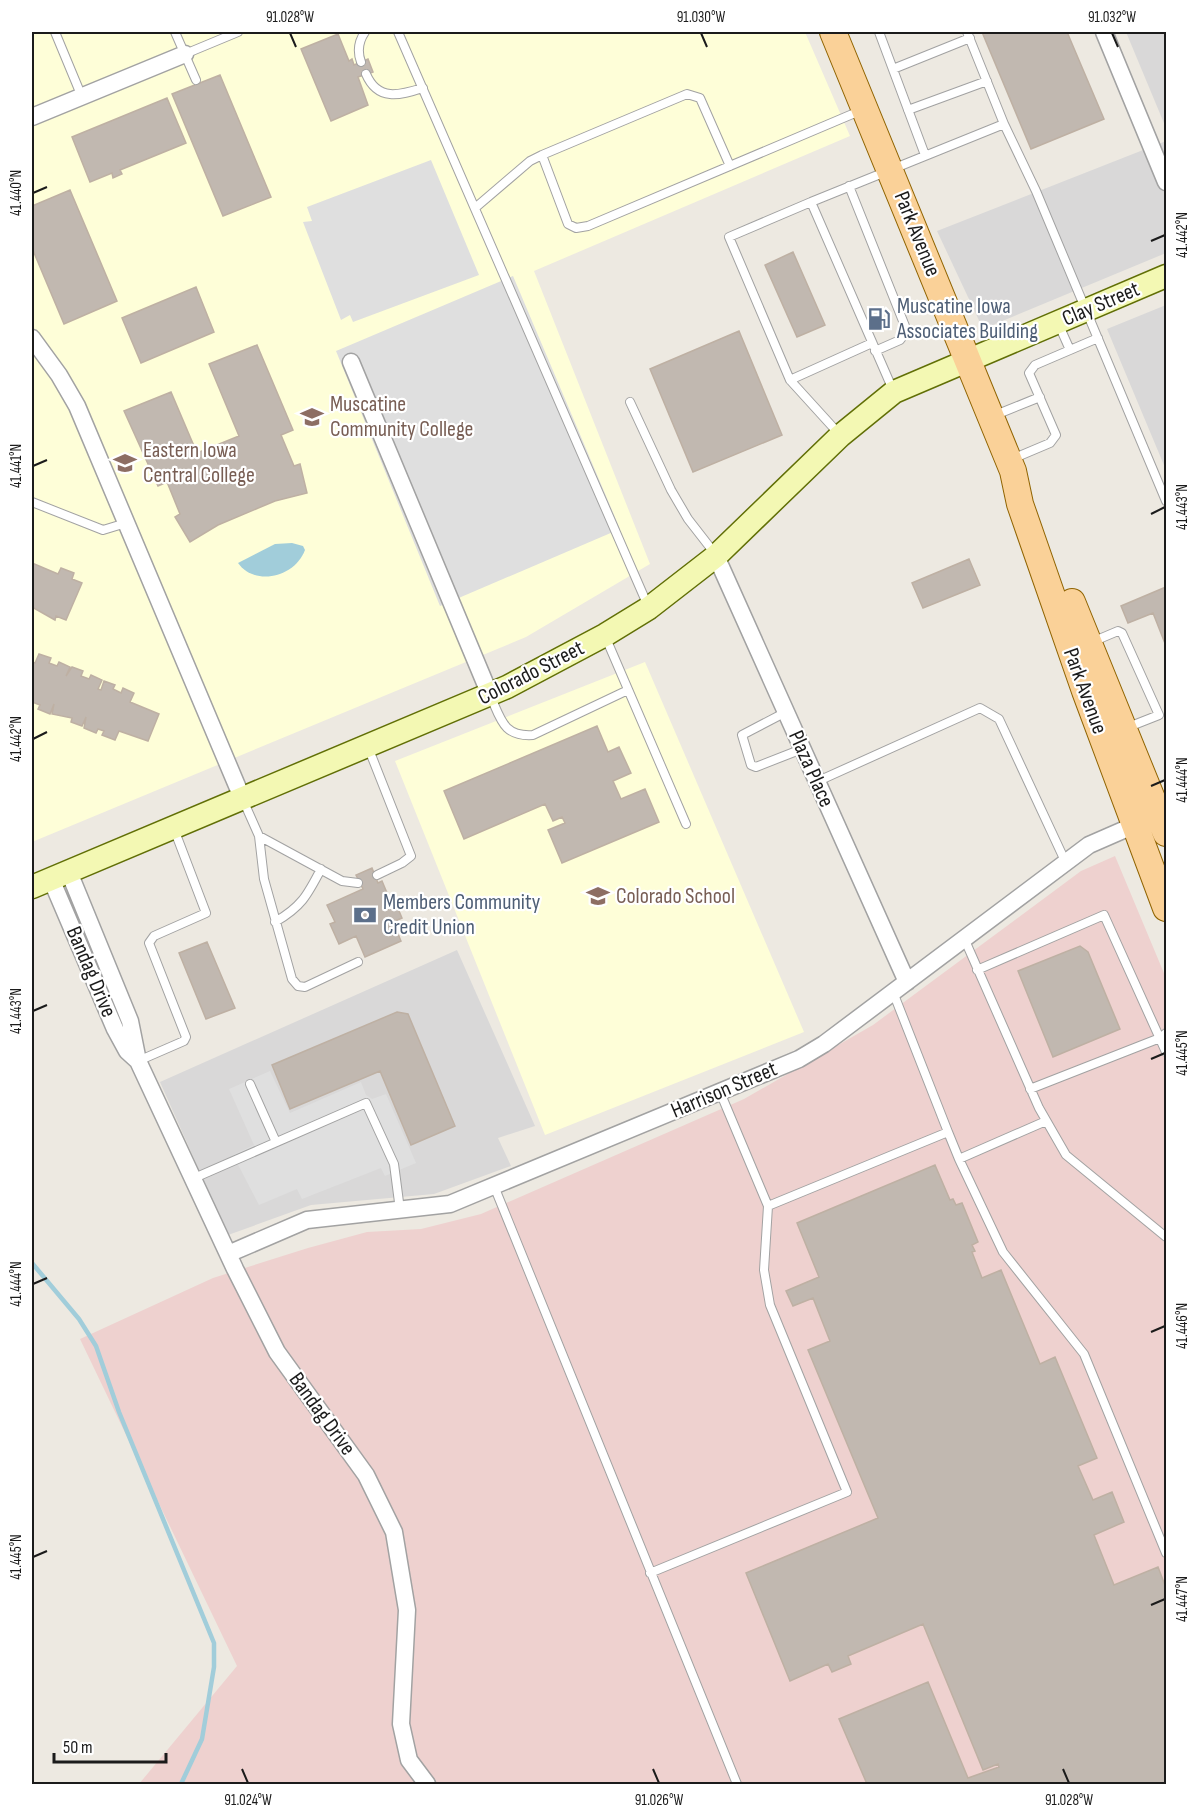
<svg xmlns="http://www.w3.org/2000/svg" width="1198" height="1816" font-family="'Sofia Sans Condensed',sans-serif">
<rect width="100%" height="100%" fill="#ede9e1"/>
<path fill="#d9d8d8" d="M1126 32H1166V128Z
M1166 141V253L983 329 937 231Z
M1166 305V470L1107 329Z
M457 950 535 1126 498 1138 511 1166 434 1194 311 1205 228 1235 160 1082Z"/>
<path fill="#eed1cf" d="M1115 856 1166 978V1784H139L237 1666 80 1339 213 1278 308 1248 367 1232 421 1229 481 1214 744 1099 873 1025 1081 871Z"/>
<path fill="#fefed8" d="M32 32H805L850 136 534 271 650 564 526 637 32 842Z
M645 662 804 1032 545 1135 395 761Z"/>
<path fill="#dfdfdf" d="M431 160 479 275 353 322 350 315 341 320 303 222 312 221 307 207Z
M513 276 620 529 440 606 336 351Z
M270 1071 290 1113 361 1082 366 1095 372 1099 386 1094 416 1163 385 1176 381 1168 302 1199 297 1189 259 1205 233 1155 254 1145 229 1089Z"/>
<path fill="#a1cdda" d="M292 543 303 546 305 550C295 577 255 587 238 563L275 544Z"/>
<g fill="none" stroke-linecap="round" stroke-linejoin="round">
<path stroke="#a1cdda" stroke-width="4.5" d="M32 1263 79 1319 96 1346 119 1412 214 1643V1667L202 1739 181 1784"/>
</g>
<path fill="#c1b8b0" stroke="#beb0a3" stroke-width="1.5" d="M982 32H1067L1104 119 1031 149Z
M338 34 349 61 352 59 354 65 368 59 373 72 358 77 368 105 331 121 301 49Z
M220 75 271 197 223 216 172 94Z
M167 98 186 143 120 170 122 174 113 178 112 173 90 182 72 137Z
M70 190 117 301 64 324 32 248V206Z
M793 252 825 325 797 337 765 265Z
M196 287 214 332 141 363 122 318Z
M739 331 782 435 693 472 650 369Z
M257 345 293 430 281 435 294 466 300 464 307 493 275 501 218 525 190 542 175 517 180 514 167 482 158 486 124 411 171 392 197 453 239 436 209 364Z
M969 559 980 585 923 608 912 583Z
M32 563 58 574 61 568 74 573 72 579 82 583 66 620 56 616 55 620 32 607Z
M1166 587V646L1153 613 1128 623 1121 606Z
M39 654 51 658 49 663 57 666 59 662 70 667 66 676 72 667 83 671 81 676 89 679 91 675 102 680 98 689 101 690 104 681 115 685 113 689 121 693 123 688 134 693 130 702 159 714 148 741 119 731 115 740 102 735 104 731 98 729 96 733 84 728 86 717 82 726 71 722 72 718 52 714 54 704 50 714 38 709 40 705 32 702V662L35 663Z
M597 726 608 752 619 747 631 773 613 781 621 799 645 789 659 822 562 863 548 830 565 823 562 817 553 821 545 804 464 839 444 791Z
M372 868 378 883 382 881 390 900 394 899 402 918 393 922 401 941 365 957 356 936 339 944 330 924 335 922 327 905 363 889 356 875Z
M207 942 235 1008 206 1019 179 953Z
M1080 946 1088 952 1120 1029 1053 1057 1018 971Z
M397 1012 408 1014 455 1126 411 1145 380 1071 290 1109 272 1065Z
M935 1165 950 1200 953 1199 956 1205 962 1203 978 1242 972 1245 975 1251 972 1252 982 1278 1001 1270 1040 1364 1055 1357 1097 1458 1078 1466 1093 1500 1112 1492 1124 1522 1094 1535 1114 1585 1158 1567 1166 1588V1784H867L839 1719 928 1682 968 1778 999 1767 998 1764 983 1770 923 1624 848 1656 851 1664 832 1672 828 1664 790 1681 746 1573 878 1518 808 1350 830 1341 813 1298 793 1306 786 1291 819 1277 797 1223Z"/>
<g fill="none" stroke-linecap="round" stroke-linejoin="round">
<g stroke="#a2a2a2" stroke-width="10">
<path id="lane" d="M55 32 82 97
M175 32 196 80
M398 32 648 606
M879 32 925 155
M185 54 238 32
M361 62C357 51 358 42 365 32
M893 69 970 38
M366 74C378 102 400 95 423 88
M908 110 987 81
M1004 124 1036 191 1166 501
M542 155 687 94 700 98 730 166
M849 186 907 331 900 340 875 351
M811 202 729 237 790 380 840 435
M475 208 530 161 542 155 568 224 576 228 588 226 862 110
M1058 323 1070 350
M790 380 872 343
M893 390 811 202 1004 124 967 32
M630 402 671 490 688 519 716 555
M993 416 1040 397
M1012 459 1050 443 1056 435 1029 373 1035 365 1098 338
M32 502 103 530 126 523
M605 636 686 824
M1092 642 1118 631 1122 633 1159 715 1126 728
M490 695C501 719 503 737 533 735L628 690
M786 712 742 735 751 765 756 767 802 749
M368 747 411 856 402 863 377 875
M816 782 980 708 999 719 1066 863
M243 800 259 836 342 881 358 883
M259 836 264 879 292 979 298 986 305 987 358 962
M275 922C301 907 307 896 321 869
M964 938 1039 1108 1066 1155 1166 1237
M977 970 1104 915 1166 1052
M138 1061 184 1041 186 1037 149 943 154 936 206 913 174 829
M250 1084 276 1142
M1030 1089 1160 1038 1166 1033
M720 1092 768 1206 948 1132 893 992
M948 1132 959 1159 1046 1121
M959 1159 1003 1252 1084 1354 1166 1553
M192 1179 366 1103 394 1164 400 1210
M494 1186 737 1784
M650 1573 847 1492 770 1305 764 1270 768 1206"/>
</g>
<g stroke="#a2a2a2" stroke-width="19">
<path id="street" d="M1104 32 1166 182
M32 117 185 54
M32 338 59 375 77 406 243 800
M351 362 490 695
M716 556 907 982
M69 872 130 1021 138 1061 235 1269 277 1352 366 1475 394 1532 407 1610 401 1724 409 1760 427 1784
M51 879 115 1029 127 1051 138 1061
M228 1254 307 1220 450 1204 799 1059 824 1044 1089 845 1144 821"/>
</g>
<g stroke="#616f06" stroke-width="25">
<path id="secondary" d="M32 887 507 687 605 635 649 608 716 556 840 436 894 392 1166 276"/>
</g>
<g stroke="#906402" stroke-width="28">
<path id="primary" d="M833 32 1013 471 1020 504 1085 691 1166 908
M1072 602 1166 833"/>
</g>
<use href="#lane" stroke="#fff" stroke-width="8"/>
<use href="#street" stroke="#fff" stroke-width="16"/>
<use href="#secondary" stroke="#f3f8b3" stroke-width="22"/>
<use href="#primary" stroke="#fad198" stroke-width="26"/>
</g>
<path fill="none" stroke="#1b1b1b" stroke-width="2" d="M290 33 296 47M701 33 707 47M1112 33 1118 47M33 193 47 187M1151 241 1165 235M33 466 47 460M1151 514 1165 507M33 739 47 732M1151 786 1165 780M33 1011 47 1005M1151 1059 1165 1053M33 1284 47 1278M1151 1332 1165 1326M33 1557 47 1551M1151 1605 1165 1599M242 1769 248 1783M653 1769 659 1783M1063 1769 1069 1783"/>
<defs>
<g id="fuel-bare" transform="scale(1.8)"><path d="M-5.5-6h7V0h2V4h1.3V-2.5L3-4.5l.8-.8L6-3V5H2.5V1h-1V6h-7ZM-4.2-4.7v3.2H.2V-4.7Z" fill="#5c6f8a" stroke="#fff" stroke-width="2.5" paint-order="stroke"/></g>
<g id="university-bare" transform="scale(1.8)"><path d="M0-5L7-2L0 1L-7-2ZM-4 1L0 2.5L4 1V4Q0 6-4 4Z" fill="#8d6e63" stroke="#fff" stroke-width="2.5" paint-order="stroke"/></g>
<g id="school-bare" transform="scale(1.8)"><path d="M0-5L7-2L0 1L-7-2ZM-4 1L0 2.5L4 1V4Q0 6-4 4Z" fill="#8d6e63" stroke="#fff" stroke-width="2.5" paint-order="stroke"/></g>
<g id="bank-bare" transform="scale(1.8)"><path d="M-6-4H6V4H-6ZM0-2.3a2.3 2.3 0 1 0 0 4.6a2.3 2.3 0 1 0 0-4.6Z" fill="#5c6f8a" stroke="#fff" stroke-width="2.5" paint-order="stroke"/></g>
</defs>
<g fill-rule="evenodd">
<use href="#fuel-bare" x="879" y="319"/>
<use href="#university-bare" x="312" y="417"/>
<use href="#school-bare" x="125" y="463"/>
<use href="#school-bare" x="598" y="896"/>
<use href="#bank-bare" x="365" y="915"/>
</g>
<g text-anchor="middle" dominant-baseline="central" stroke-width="4.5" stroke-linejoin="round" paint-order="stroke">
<g font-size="22" fill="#1b1b1b" stroke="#fff">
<text transform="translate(917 234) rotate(68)">Park Avenue</text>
<text transform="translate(1101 304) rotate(-23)">Clay Street</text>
<text transform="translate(531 673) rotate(-27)">Colorado Street</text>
<text transform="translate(1085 691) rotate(70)">Park Avenue</text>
<text transform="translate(811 769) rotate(66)">Plaza Place</text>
<text transform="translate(91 972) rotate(67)">Bandag Drive</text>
<text transform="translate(724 1090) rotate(-23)">Harrison Street</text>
<text transform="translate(322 1414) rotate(54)">Bandag Drive</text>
</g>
<g font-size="22" fill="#4e5e75" stroke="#fff" text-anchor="start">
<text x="897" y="306">Muscatine Iowa<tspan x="897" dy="25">Associates Building</tspan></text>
<text x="383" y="902">Members Community<tspan x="383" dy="25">Credit Union</tspan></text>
</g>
<g font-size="22" fill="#785e54" stroke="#fff" text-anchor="start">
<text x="330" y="404">Muscatine<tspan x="330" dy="25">Community College</tspan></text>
<text x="143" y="450">Eastern Iowa<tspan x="143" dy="25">Central College</tspan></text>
<text x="616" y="896">Colorado School</text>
</g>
</g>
<rect width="1198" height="1816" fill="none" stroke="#ffffff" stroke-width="66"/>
<path d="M54 1753v9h112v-9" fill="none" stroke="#1b1b1b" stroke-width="3"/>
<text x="63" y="1753" font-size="18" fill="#1b1b1b" stroke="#ffffff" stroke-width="4.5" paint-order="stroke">50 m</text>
<rect x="33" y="33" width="1132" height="1750" fill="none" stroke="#1b1b1b" stroke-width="2"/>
<g font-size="15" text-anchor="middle" fill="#1b1b1b">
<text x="290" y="22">91.028°W</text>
<text x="701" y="22">91.030°W</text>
<text x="1112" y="22">91.032°W</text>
<text transform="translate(16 193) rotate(-90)" y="5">41.440°N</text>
<text transform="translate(1182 235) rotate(-90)" y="5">41.442°N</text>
<text transform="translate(16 466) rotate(-90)" y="5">41.441°N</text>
<text transform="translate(1182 507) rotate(-90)" y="5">41.443°N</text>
<text transform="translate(16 739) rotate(-90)" y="5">41.442°N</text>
<text transform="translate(1182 780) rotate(-90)" y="5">41.444°N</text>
<text transform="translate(16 1011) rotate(-90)" y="5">41.443°N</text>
<text transform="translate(1182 1053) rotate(-90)" y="5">41.445°N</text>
<text transform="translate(16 1284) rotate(-90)" y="5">41.444°N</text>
<text transform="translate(1182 1326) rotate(-90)" y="5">41.446°N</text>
<text transform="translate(16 1557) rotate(-90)" y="5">41.445°N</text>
<text transform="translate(1182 1599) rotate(-90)" y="5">41.447°N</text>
<text x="248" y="1805">91.024°W</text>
<text x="659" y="1805">91.026°W</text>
<text x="1069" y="1805">91.028°W</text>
</g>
</svg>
